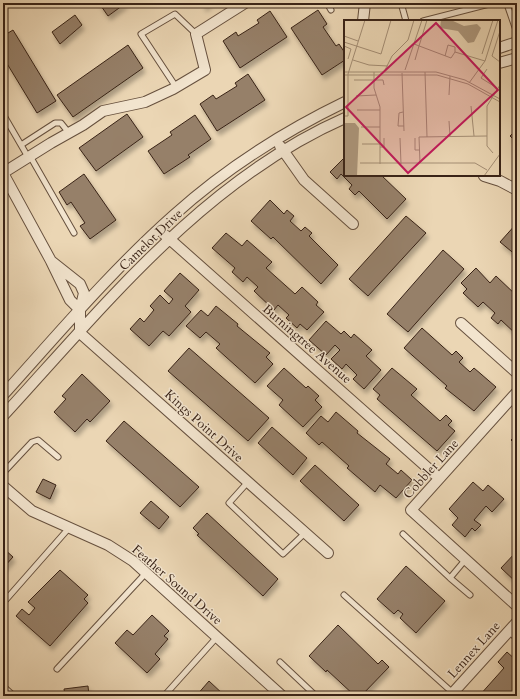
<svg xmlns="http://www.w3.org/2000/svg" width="520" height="699" font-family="Cardo,serif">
<defs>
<filter id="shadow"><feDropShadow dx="2.5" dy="4.5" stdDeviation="2" flood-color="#0004"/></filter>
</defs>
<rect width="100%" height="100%" fill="#ebd6b4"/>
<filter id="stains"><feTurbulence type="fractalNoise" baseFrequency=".005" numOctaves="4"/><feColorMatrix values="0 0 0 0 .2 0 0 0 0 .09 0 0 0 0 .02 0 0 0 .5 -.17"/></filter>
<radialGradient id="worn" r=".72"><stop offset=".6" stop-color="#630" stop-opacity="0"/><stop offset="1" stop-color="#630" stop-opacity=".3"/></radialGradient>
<path fill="#968069" stroke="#392317" filter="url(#shadow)" d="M99 3H126L108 16Z
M202 3H210L204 7Z
M318 10 327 24 323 27 336 46 339 44 345 53V60L322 75 291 28Z
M270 11 287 37 240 68 223 41 236 32 238 36 259 23 257 20Z
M75 15 82 25 60 44 52 32Z
M13 30 56 101 37 113 3 57V36Z
M128 45 143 68 73 117 57 95Z
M248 74 265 100 217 131 200 104 213 95 216 99 237 86 235 83Z
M127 114 143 137 96 171 79 148Z
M195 115 211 139 188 155 190 157 164 174 148 151 172 135 170 132Z
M517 129V151L512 146 516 142 510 136Z
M345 157V175H381L406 199 387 219 359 191 355 195 349 189 352 185 341 174 337 179 330 172Z
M84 174 116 220 90 239 80 226 85 223 71 202 67 205 59 192Z
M270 200 284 214 287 210 294 216 290 221 301 231 305 227 312 233 309 236 338 265 321 284 273 237 271 239 251 221Z
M406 216 426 233 368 296 349 279Z
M517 223V256L500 242Z
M226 233 242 246 247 240 272 262 266 268 295 294 302 287 318 302 316 305 324 312 307 330 300 324 297 328 286 318 289 315 278 305 274 310 254 291 258 287 247 277 243 282 232 272 235 268 212 248Z
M443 250 464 269 408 332 387 314Z
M476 268 490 283 496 276 517 296V335L501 320 498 324 491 318 495 313 483 302 478 307 463 293 467 289 461 283Z
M180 273 199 290 185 306 191 312 169 336 163 331 149 346 130 329 140 318 144 322 154 310 150 306 160 295 169 304 173 299 164 291Z
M216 306 238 324 237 326 270 353 266 357 273 364 255 383 216 348 220 344 206 332 200 338 186 326 201 310 208 316Z
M326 321 341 334 344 331 351 338 354 334 372 350 366 356 381 370 364 389 353 379 357 375 346 364 342 369 331 359 340 350 335 345 326 355 309 340Z
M422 328 452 355 456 351 463 358 459 362 470 372 474 368 496 387 474 411 445 388 447 386 404 348Z
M189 348 269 418 248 441 168 371Z
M284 368 306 388 308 386 319 396 315 400 322 407 303 427 279 405 283 400 267 386Z
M392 368 417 389 411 395 440 421 446 415 452 421 448 425 455 431 437 451 377 399 380 395 373 389Z
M82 374 110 401 90 422 87 419 75 432 54 412 66 399 62 396Z
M336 412 358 431 357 433 390 459 386 464 398 474 401 470 412 480 396 498 380 485 375 492 347 468 349 466 322 442 319 445 306 433 321 416 328 422Z
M124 421 199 487 180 507 106 441Z
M272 427 307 458 293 475 258 443Z
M517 434V446L511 440Z
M315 465 359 505 344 521 300 481Z
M43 479 56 485 50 499 36 492Z
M473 482 483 491 488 485 504 499 492 512 486 506 474 520 481 525 475 531 472 528 465 537 452 525 458 518 449 509Z
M151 501 169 517 159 529 140 513Z
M207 513 278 579 263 596 197 535 199 534 193 528Z
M3 548 13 557 3 568Z
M517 551V583L501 568Z
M406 566 445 601 416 633 400 618 403 614 398 610 394 614 377 599Z
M60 570 88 595 84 599 88 603 50 646 16 616 22 609 29 615 35 608 28 602Z
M152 615 169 631 164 636 168 639 155 654 160 659 147 673 115 643 127 630 133 635Z
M338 625 378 664 382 660 389 667 361 696H355L327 670 326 672 309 656Z
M507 652 517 661V690L511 696H479L504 668 498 662Z
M209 681 225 696H196Z
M88 686 89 696H65L64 689Z"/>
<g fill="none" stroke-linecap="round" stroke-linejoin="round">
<g stroke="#66503e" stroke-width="7">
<path id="lane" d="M327 3 331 10
M401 3 406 21
M509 3 508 7 517 33
M423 21 493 3
M176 87 141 34 175 14 196 34
M3 114 28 157
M21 145 55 123H61L69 133
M30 156 74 233
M3 473 32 442 38 440 58 457
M247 483 229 503 283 554 305 533
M403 534 450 578 466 559
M450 578 470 595
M344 595 453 693
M3 603 69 528
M509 631 517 639
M280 662 316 696
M57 669 146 573
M3 686 14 696
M164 696 217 637"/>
</g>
<g stroke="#66503e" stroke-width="12">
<path id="street" d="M363 21 365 3
M499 48 517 42
M499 63 517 58
M280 146 304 180 353 224
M3 173 51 143 83 125 103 111 145 102 173 89 205 70 196 34 245 3
M3 173 51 261 70 300 80 310
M484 176 500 181 517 190
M165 235 439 478
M51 261 80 284 84 293 80 310V333L328 553
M461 323 517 373
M517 392 411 510 517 606
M3 395C58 334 112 270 174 215 225 169 283 132 345 102
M3 416C105 305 204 180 345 118
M3 486 32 511 108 545 133 561 282 696
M450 696 517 622"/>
</g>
<use href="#lane" stroke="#f2e4ce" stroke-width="5"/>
<use href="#street" stroke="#f2e4ce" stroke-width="10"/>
</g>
<g text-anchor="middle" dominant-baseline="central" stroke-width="3" stroke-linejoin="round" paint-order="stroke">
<g font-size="13" fill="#392317" stroke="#f2e4ce">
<text transform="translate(151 240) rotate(-44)">Camelot Drive</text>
<text transform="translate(307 344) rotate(41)">Burningtree Avenue</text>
<text transform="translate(204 426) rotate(42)">Kings Point Drive</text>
<text transform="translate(431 469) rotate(-48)">Cobbler Lane</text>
<text transform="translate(177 585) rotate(41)">Feather Sound Drive</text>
<text transform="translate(474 650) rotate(-48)">Lennex Lane</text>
</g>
</g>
<g transform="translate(344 20)">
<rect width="156" height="156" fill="#ebd6b4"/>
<path d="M97 0H107L120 6 133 4 137 8 130 22 124 23 114 11 96 8ZM0 103H11L15 108 13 156H0Z" fill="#ae997f"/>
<path fill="none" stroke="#a48e75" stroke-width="1" d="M156 11 148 36 156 42M0 16 14 21M0 22 37 34 47 0M70 24 107 38 111 32 141 41M0 26 7 29 4 39M75 26 83 0M138 34 149 0M101 36 104 25 111 27V32M9 40 25 45 44 46M71 40 75 26M143 49 137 58 153 68M41 50 48 36 64 20 70 0M61 50 78 0M0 52H92L121 60 156 79M30 52V68L36 87V144M81 52 83 117M58 53 60 111M0 55H93L124 64 156 82M10 60H39L40 65M125 63 141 41 154 0M105 75 106 56M12 76 32 75M127 86 130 116M13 90H36M59 92 55 93 54 106H60M0 96H4V54L21 0M105 101 106 116M17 107H36M56 118 57 144M71 118V130H76M18 124H36M36 127H40V118M149 133 143 126V86L156 65M16 143H131L143 150M76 143 75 117 143 116M140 156 156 134"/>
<path fill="#c2185b" fill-opacity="0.15" stroke="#c2185b" stroke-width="2" d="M92 3 154 70 64 153 2 87Z"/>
<rect width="156" height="156" fill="none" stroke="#392317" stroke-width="2"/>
</g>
<rect width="520" height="699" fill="none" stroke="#ebd6b4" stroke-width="16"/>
<rect x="4" y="4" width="512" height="691" fill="none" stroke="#392317" stroke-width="2"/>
<rect x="8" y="8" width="504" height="683" fill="none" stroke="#392317"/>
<rect width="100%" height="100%" filter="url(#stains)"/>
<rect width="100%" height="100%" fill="url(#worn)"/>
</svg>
